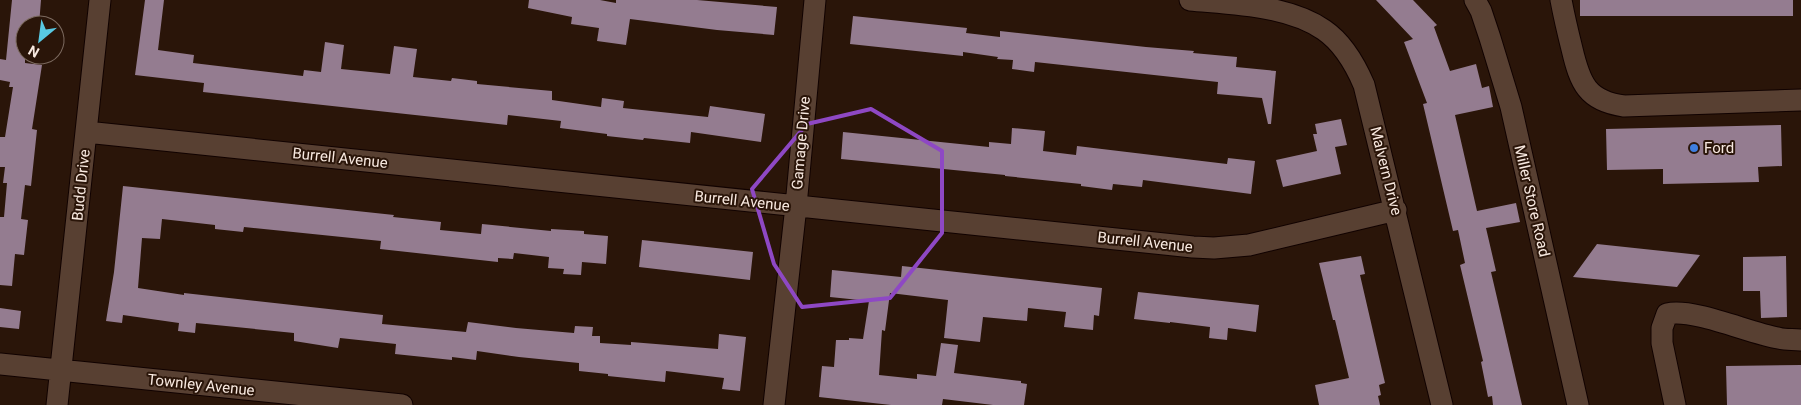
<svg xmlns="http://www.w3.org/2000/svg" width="1801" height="405" font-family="Roboto,sans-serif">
<rect width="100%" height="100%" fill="#2a1509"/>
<path fill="#947c90" d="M12 0H41L39 25H25V63L42 65 32 129 37 130 31 186 25 185 21 219 28 220 24 255 15 254 12 286 0 285V217H4L7 183H3L5 167H0V137H5L13 87H9L10 82 0 80V59L6 60Z
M145 0H164L158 50 194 55 193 63 303 76 304 70 321 72 325 42 344 45 341 69 390 74 394 46 417 49 413 77 451 81 452 78 477 81V84L552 91V100L601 107 602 98 624 101 623 108 708 117 710 106 765 114 761 142 691 132 690 143 644 138 643 140 607 136V134L560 128 561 121 508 115 507 125 203 92 204 83 135 75Z
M529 0H600L616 3V0H697L777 7 774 35 717 30 630 19 626 45 597 41 599 28 571 24 572 17 528 8Z
M1376 0H1413L1437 25 1434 27 1450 71 1476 64 1482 88 1489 86 1493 107 1455 115 1477 211 1516 203 1520 222 1486 228 1496 271 1491 272 1522 405H1493L1492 396 1488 397 1481 362 1483 361 1460 265 1465 263 1458 230 1453 231 1423 104 1427 103 1404 42 1413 39Z
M1580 0H1793V16H1580Z
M853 16 967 28 966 33 1000 37V31L1146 47 1194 51 1193 53 1237 57 1236 67 1276 71 1271 124H1268L1262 98 1217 94 1218 82 1035 62 1034 72 1012 69 1013 60 997 59 998 57 963 52V56L850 44Z
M1341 119 1347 145 1335 147 1341 174 1283 187 1276 160 1317 151 1313 134H1317L1315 124Z
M1781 125 1782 166 1758 167 1759 182 1663 184V169L1607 170 1606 129Z
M1012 128 1045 131 1043 151 1076 155 1077 146 1227 164 1228 158 1255 161 1251 194 1143 180 1142 187 1113 184 1112 190 1081 186V184L1005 176V175L841 159 843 132 989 147V142L1011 144Z
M123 186 394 215 393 217 441 222 440 230 481 234 482 224 551 231V229L584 231V234L608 236 606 264 582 262 581 275 563 274 564 269 548 268 549 257 514 253 513 259 498 258V262L380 249 381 241 244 227 243 232 215 229V225L162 219 160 239 142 238 138 288 184 295V293L383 315 382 324 466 332 468 322 516 328 574 333 575 326 593 327 592 336H600V343L631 345V342L718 349 719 334 746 337 740 391 722 389 724 378 666 371 665 382 608 376V374L579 371V363L519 357 477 351 476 360 452 357V360L395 354 396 344 340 338 338 348 294 341V333L196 323 195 333 178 331 179 323 123 315 122 323 106 321 114 272Z
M642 240 753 252 750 280 639 267Z
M1597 244 1700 255 1677 287 1573 277Z
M1361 256 1365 274 1360 275 1385 383 1379 385 1381 395 1378 396 1380 405H1319L1315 385 1349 378 1335 320H1333L1319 263Z
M1786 256 1787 317 1761 318 1760 291H1743V257Z
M902 266 1102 288 1099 316 1094 315 1093 330 1064 327 1066 312 1028 308 1027 321 983 317 980 342 944 338 948 300 890 293 885 331 882 330 879 375 917 379V374L936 376 941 343 958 345 954 373 1021 381V383L1027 384 1024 405H993L943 399 942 405H891L819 397 822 366 834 367 836 340H849V338L863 339 869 301 830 297 832 270 901 277Z
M1138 292 1259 305 1256 332 1228 328 1227 340 1209 338 1210 327 1170 322V323L1134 319Z
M0 308 21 311 19 329 0 327Z
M1801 365V405H1727L1726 366Z"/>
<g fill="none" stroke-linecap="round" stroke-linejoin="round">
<g stroke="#110200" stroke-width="23">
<path id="minor" d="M1190 0C1232 4 1288 5 1324 30 1343 43 1355 64 1364 85L1442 405
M1475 0 1481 11 1490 38 1511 107 1578 405
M1561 0C1564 16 1568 33 1572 49 1580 83 1587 101 1624 106L1801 100
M86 132 1193 247 1214 248 1249 245 1396 210
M0 364 402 405
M57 405 100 0
M774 405 796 206 815 0
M1675 405 1662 343V328L1667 314C1694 308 1749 333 1778 338 1785 340 1793 339 1801 340"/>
</g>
<use href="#minor" stroke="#584032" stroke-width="21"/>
</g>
<path fill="none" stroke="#8e48c4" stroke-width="4" stroke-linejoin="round" d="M871 109 942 151V233L890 298 802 307 774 264 752 189 807 124Z"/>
<circle fill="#3f7fe0" stroke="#2a1509" stroke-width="2" cx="1694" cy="148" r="5"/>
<g text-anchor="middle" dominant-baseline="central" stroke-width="4" stroke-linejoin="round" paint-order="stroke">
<g font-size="15" fill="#f8e9e0" stroke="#2a1509">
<text transform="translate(801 143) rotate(-85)">Gamage Drive</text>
<text transform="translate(340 158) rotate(6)">Burrell Avenue</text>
<text transform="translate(1386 171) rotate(76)">Malvern Drive</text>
<text transform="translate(81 185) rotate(-84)">Budd Drive</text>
<text transform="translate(742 201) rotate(6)">Burrell Avenue</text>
<text transform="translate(1532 201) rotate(77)">Miller Store Road</text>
<text transform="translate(1145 242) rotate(6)">Burrell Avenue</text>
<text transform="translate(201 385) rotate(6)">Townley Avenue</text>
</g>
<g font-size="15" fill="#f8e9e0" stroke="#2a1509" text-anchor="start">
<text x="1704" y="148">Ford</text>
</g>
</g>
<g transform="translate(40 40) rotate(209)"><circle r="24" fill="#2a1509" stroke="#7c6a5f"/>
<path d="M0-4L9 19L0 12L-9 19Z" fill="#58c9e3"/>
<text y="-8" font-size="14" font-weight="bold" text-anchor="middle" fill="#f8e9e0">N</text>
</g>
</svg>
